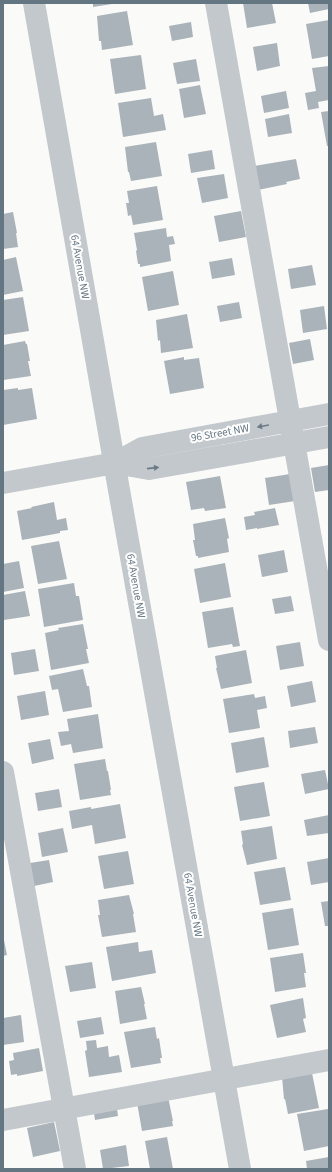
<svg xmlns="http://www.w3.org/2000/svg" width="332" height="1172" font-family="'Source Sans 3',sans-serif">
<rect width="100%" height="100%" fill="#fafaf8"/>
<path fill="#aab3b9" d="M93 3H112V4L93 7Z
M243 3H272L276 23 247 28Z
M308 3H329V9L310 13Z
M127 11 133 45 102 50 101 41H99L97 16Z
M329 20V56L312 59 306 24Z
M191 22 193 37 172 41 169 26Z
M277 43 280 66 257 71 253 47Z
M141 55 146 89 115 94 110 59Z
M196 59 200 81 177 84 173 63Z
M329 66V100L318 102 319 108 308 110 305 93 316 91 312 68Z
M200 85 206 114 184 118 179 89Z
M286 91 289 108 264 113 261 96Z
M151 98 154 116 163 114 166 130 123 137 118 103Z
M329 111V146H327L321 112Z
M289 114 292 133 268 137 265 119Z
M156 142 162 176 131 181 129 172H128L125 147Z
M212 150 215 169 191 173 188 154Z
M296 159 300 179 286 182 287 184 258 190 254 166Z
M224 174 228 198 202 203 197 178Z
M157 186 163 220 133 225 131 215 128 216 126 203H129L127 191Z
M241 211 246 237 219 242 214 216Z
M13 212 17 233H16L18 247 3 249V214Z
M166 228 167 237 173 236 175 244 169 245 171 261 140 267V264H138L136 251 137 250 134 233Z
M16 257 23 291 3 295V260Z
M232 258 235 275 212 279 209 262Z
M312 265 316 285 291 289 288 269Z
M173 271 179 305 148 311 142 277Z
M23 297 29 331 3 335V300Z
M239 302 242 318 220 322 217 306Z
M324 306 327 329 303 333 300 310Z
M187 314 193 348 161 353 160 340 158 341 156 320Z
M310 339 314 360 293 364 289 343Z
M25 341 26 344H27L30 361H28L31 376 3 380V345Z
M184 357V360L199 358 204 388 170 394 164 361Z
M18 388V390L32 388 37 419 3 425V390Z
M329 465V490L315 492 311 468Z
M290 474 295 501 269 505 265 478Z
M220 476 226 508 205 511 204 508 191 510 186 482Z
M54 502 57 520 66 518 68 530 60 531V533L22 540 17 511 32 508 31 507Z
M275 508 279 525 257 529V528L246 530 244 517 255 515 254 512Z
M225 518 229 538 227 539 229 552 198 558V556H196L193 540H195L193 524Z
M59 541 67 579 38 584 31 546Z
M284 550 288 572 262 577 258 555Z
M19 561 24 588 3 592V564Z
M225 563 231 597 200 603 194 569Z
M74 583 76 596H79L83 620 44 627 38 589Z
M25 591 30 616 4 620 3 595Z
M291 596 294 611 275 614 272 599Z
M233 607 240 646 233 647 232 644 208 648 202 612Z
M83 624 88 649H86L89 663 51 670 45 633 59 630 58 628Z
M300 642 304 666 280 670 276 646Z
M35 649 39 671 14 675 11 653Z
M246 650 252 683 221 689 216 668H217L215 656Z
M83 669 87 686H89L92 707 63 712 58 689 52 690 49 676Z
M312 681 316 702 291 707 287 686Z
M45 691 49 715 21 720 17 696Z
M254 694 255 698 265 696 267 708 257 710 260 728 229 733 223 699Z
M98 714 103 748 73 753 71 744 61 746 58 732 69 731 67 719Z
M315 727 318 743 290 748 288 731Z
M264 737 269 767 236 773 231 743Z
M50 739 54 759 32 764 28 743Z
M105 759 107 771H108L111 790H110L111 795 80 800 74 764Z
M325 770 329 789 305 794 301 774Z
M264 782 270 816 240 821 234 787Z
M59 789 62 807 38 811 35 793Z
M120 804 126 838 95 844 92 825 72 829 69 811 91 807V809Z
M329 815V833L307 836 304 820Z
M272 826 277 859 247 865 242 845 243 844 241 831Z
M63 828 68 852 42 857 38 833Z
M128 851 134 884 104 889 98 856Z
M329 858V882L311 885 307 862Z
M49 860 53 882 34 886 30 863Z
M285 867 291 900 260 905 254 872Z
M129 895 134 914H133L136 932 102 937 98 915H100L98 900Z
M329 901V926H325L321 902Z
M293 908 299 945 268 950 262 913Z
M3 935 7 955 3 956Z
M138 942 139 952 152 950 156 973 112 981 106 947Z
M303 953 306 973H304L306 987 275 992 270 958Z
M92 962 96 988 70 992 65 966Z
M141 987 145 1004H144L147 1019 120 1024 115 991Z
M303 998 306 1018 303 1019 306 1032 277 1038 270 1005Z
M21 1015 24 1042 3 1045V1018Z
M101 1017 104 1034 80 1038 77 1021Z
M155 1027 157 1039 159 1038 162 1058H160L161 1063 131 1068 124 1032Z
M96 1040 97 1048 108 1046 109 1057 119 1055 122 1072 89 1077 85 1051 87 1050 86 1041Z
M39 1048 43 1071 17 1076V1074L11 1075 9 1061 14 1060 13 1053Z
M312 1073 319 1108 288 1114 285 1099H284L282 1077Z
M167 1092 173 1121H172L173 1126 142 1131 136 1097Z
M116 1102 118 1116 95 1120 93 1106Z
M328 1109 329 1146 304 1151 297 1114Z
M54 1122 60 1151 33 1157 27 1128Z
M167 1137 173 1169H150L145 1141Z
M126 1145 129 1166 103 1169 100 1150Z
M329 1157V1169H307L306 1161Z"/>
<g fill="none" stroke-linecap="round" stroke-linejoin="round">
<path stroke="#c3c8cc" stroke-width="22" d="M34 3 119 490 240 1169
M216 3 329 640
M115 463 142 448 329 414
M3 483 115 463 149 469 329 437
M3 772 75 1169
M3 1120 329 1060"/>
</g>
<defs><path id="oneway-solid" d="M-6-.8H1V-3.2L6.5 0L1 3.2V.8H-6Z"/></defs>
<g fill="#6a7a87">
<use href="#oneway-solid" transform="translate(263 426) rotate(170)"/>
<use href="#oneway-solid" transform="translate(153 468) rotate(-6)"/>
</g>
<g text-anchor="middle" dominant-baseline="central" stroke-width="4" stroke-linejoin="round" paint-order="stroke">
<g font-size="11" fill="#657683" stroke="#fff">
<text transform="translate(80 267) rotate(80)">64 Avenue NW</text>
<text transform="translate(220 433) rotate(-10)">96 Street NW</text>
<text transform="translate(136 586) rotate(80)">64 Avenue NW</text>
<text transform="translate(193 905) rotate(80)">64 Avenue NW</text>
</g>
</g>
<rect width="332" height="1172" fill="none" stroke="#657683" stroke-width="8"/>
</svg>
